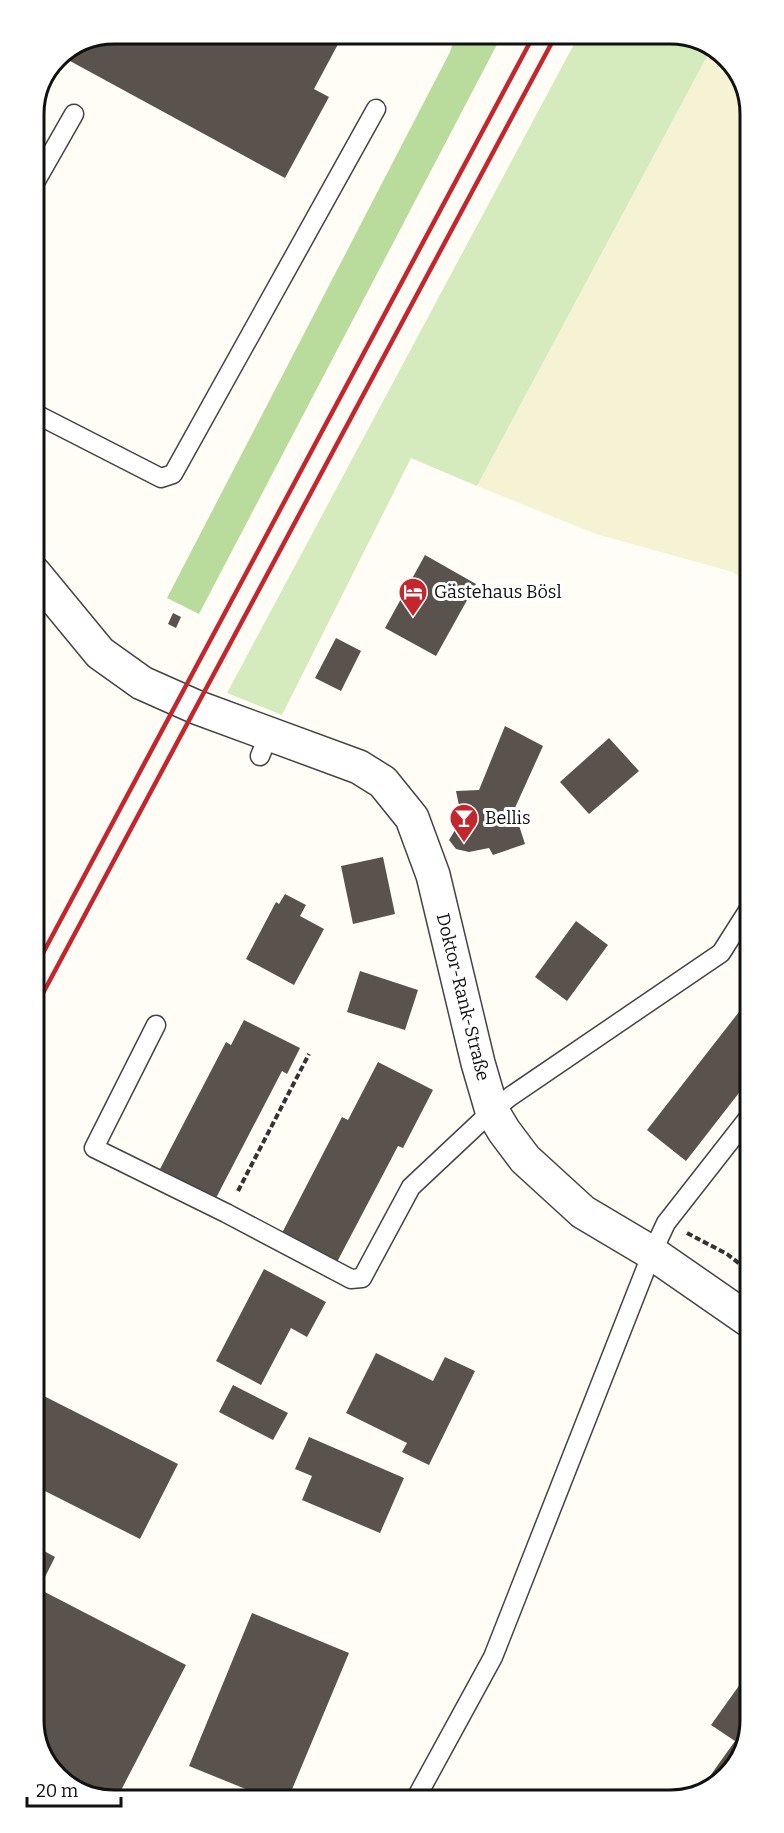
<svg xmlns="http://www.w3.org/2000/svg" width="784" height="1833" font-family="Bitter,serif">
<rect width="100%" height="100%" fill="#fffdf5"/>
<path fill="#f6f3d4" d="M712 47 720 50 747 88 748 585 733 572 596 534 477 486Z"/>
<path fill="#d5ebbd" d="M580 33H676L712 47 477 486 411 458 282 715 227 693Z"/>
<path fill="#b9dc9c" d="M456 33H503L199 614 167 598 450 52Z"/>
<path fill="#5a524d" d="M113 33H344L314 89 329 97 285 178 59 55Z
M34 469 42 474 34 489Z
M425 555 476 584 436 656 385 628Z
M173 613 181 617 176 628 168 624Z
M336 638 361 651 341 691 315 678Z
M505 726 543 746 514 810 525 844 493 855 489 848 469 852 456 849 449 840 455 830H464L456 791 479 790Z
M609 738 639 771 589 814 560 782Z
M383 857 395 914 353 924 341 866Z
M285 894 306 905 300 916 324 929 294 985 246 959 276 902 279 904Z
M576 921 608 945 567 1001 535 977Z
M360 971 418 990 405 1030 347 1012Z
M749 999V1080L686 1161 647 1130Z
M244 1020 300 1048 287 1074 282 1071 216 1198 160 1169 226 1042 231 1045Z
M378 1062 433 1090 403 1148 398 1146 337 1262 282 1233 342 1117 348 1120Z
M264 1269 326 1302 307 1337 291 1328 261 1385 216 1361Z
M376 1353 433 1381 445 1357 475 1371 429 1465 402 1452 407 1443 346 1413Z
M233 1385 288 1413 273 1440 219 1412Z
M36 1392 178 1464 140 1539 37 1487Z
M309 1437 404 1478 380 1533 302 1500 312 1476 295 1469Z
M37 1547 55 1557 39 1589 186 1665 116 1800H108L64 1783 37 1745Z
M252 1613 349 1653 288 1799H270L189 1766Z
M748 1673 751 1675V1720L735 1768 710 1786 705 1783 735 1741 711 1725Z"/>
<g fill="none" stroke-linecap="round" stroke-linejoin="round">
<g stroke="#444" stroke-width="21">
<path id="lane" d="M33 186 74 114
M34 413 161 478 173 474 376 109
M260 756 269 734
M156 1025 94 1148 226 1213 351 1279 362 1278 411 1187 492 1111 511 1096 721 953 749 909
M416 1798 493 1657 652 1253 666 1223 749 1117"/>
</g>
<g stroke="#444" stroke-width="36">
<path id="street" d="M34 573 100 653 142 683 196 707 359 767 383 782 412 818 433 875 478 1063 492 1111 504 1131 525 1159 583 1212 652 1253 750 1321"/>
</g>
<path stroke="#333" stroke-width="4" stroke-dasharray="6 3" stroke-linecap="butt" d="M238 1191 309 1054
M687 1233 727 1254 750 1272"/>
<use href="#lane" stroke="#fff" stroke-width="18"/>
<use href="#street" stroke="#fff" stroke-width="33"/>
<path stroke="#c4262e" stroke-width="4.5" d="M35 968 535 33
M35 1008 557 33"/>
</g>
<defs>
<g id="hotel-pin" transform="scale(1.5)"><path d="M0 17L-7.5 6A9.5 9.5 0 1 1 7.5 6Z" fill="#c4262e" stroke="#fff"/><path d="M-6-4.5h1.5V1H6V5H4.5V3h-9V5H-6ZM-4 0a1.8 1.8 0 1 1 3.6 0ZM.5 0V-2.5h3Q6-2.5 6 0Z" fill="#fff"/></g>
<g id="bar-pin" transform="scale(1.5)"><path d="M0 17L-7.5 6A9.5 9.5 0 1 1 7.5 6Z" fill="#c4262e" stroke="#fff"/><path d="M-6-5H6L.8 .8V4.5H3.5V6h-7V4.5H-.8V.8Z" fill="#fff"/></g>
</defs>
<g fill-rule="evenodd">
<use href="#hotel-pin" x="413" y="592"/>
<use href="#bar-pin" x="464" y="818"/>
</g>
<g text-anchor="middle" dominant-baseline="central" stroke-width="6" stroke-linejoin="round" paint-order="stroke">
<g font-size="18" fill="#111" stroke="#fff" text-anchor="start">
<text x="434" y="592">Gästehaus Bösl</text>
<text x="485" y="818">Bellis</text>
</g>
<g font-size="18" fill="#111" stroke="#fff">
<text transform="translate(463 997) rotate(76)">Doktor-Rank-Straße</text>
</g>
</g>
<path d="M0 0H784V1833H0ZM114 44H670A70 70 0 0 1 740 114V1720A70 70 0 0 1 670 1790H114A70 70 0 0 1 44 1720V114A70 70 0 0 1 114 44Z" fill="#fff" fill-rule="evenodd"/>
<path fill="none" stroke="#111" stroke-width="3" d="M114 44H670A70 70 0 0 1 740 114V1720A70 70 0 0 1 670 1790H114A70 70 0 0 1 44 1720V114A70 70 0 0 1 114 44Z"/>
<path d="M27 1797v9h94v-9" fill="none" stroke="#111111" stroke-width="3"/>
<text x="36" y="1797" font-size="18" fill="#111111" stroke="#ffffff" stroke-width="4.5" paint-order="stroke">20 m</text>
</svg>
